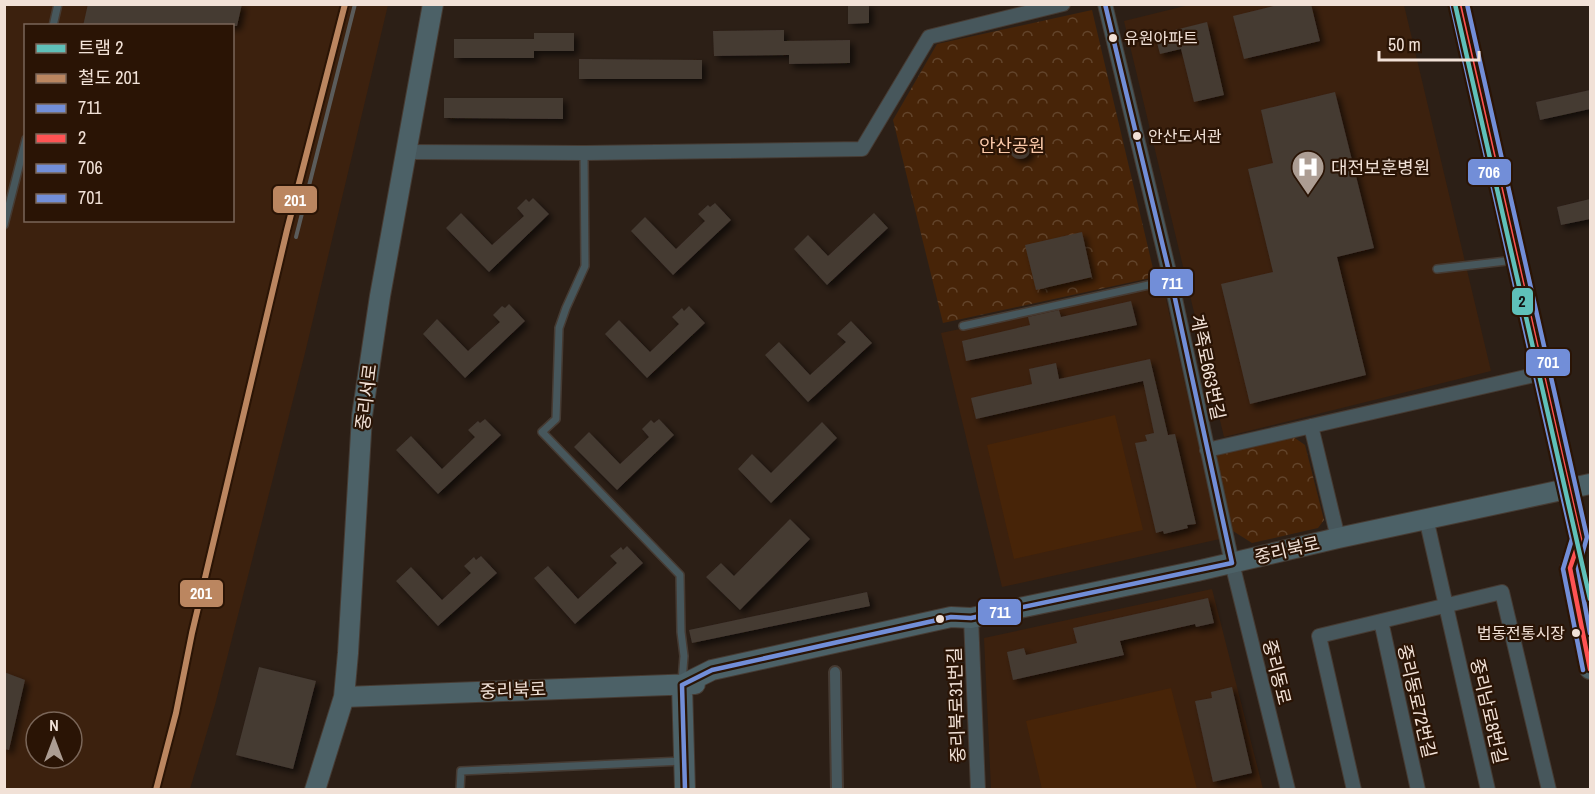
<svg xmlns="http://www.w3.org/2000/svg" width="1595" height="794" font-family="'Archivo Narrow','Noto Sans KR',sans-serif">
<defs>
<pattern id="park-crowns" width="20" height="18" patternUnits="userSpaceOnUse" patternTransform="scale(1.5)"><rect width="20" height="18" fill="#472408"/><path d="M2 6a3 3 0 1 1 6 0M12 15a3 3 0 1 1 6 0" fill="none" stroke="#62442b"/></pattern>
<filter id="shadow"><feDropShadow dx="4" dy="4" stdDeviation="3" flood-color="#0009"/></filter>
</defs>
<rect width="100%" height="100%" fill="#2c1f16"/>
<path fill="#3c210e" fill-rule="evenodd" d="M5 5H388L305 353 215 705 190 789 5 790ZM26 26H232V220H26ZM36 722H72V758H36Z
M1189 5H1404L1491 371 1224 437 1124 21Z
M1163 286 1220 539 1002 587 941 333Z
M1212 589 1263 789H991L984 638Z"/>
<path fill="url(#park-crowns)" d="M1092 10 1155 277 943 323 893 120 937 44Z
M1292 436 1305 445 1324 520 1318 528 1252 543 1233 531 1214 453Z"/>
<path fill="#472408" d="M1115 415 1143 530 1014 559 987 445Z
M1171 688 1197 789H1042L1026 721Z"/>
<path fill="#453a33" filter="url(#shadow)" d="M88 4H242L237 26H83Z
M848 4H869V23L848 24Z
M1282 4H1311L1320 41 1244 59 1233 16Z
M1207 22 1224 95 1194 102 1181 49 1160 54 1155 35Z
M784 30V41L850 40V63L789 64V55L714 56 713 31Z
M534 33H574V51H534V58H454V39H534Z
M579 59 702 60V79H579Z
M1590 90V109L1540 120 1536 102Z
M1335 92 1374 248 1337 257 1366 375 1250 404 1221 284 1273 272 1248 169 1273 163 1261 110Z
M444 98H563V119L444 118Z
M1009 148a11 11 0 1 1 22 0a11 11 0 1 1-22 0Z
M533 198 549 214 489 272 446 228 461 213 492 245 524 216 517 208 526 199 529 202Z
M1590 199V219L1561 225 1557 207Z
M715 203 731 220 673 275 631 231 645 217 676 249 705 221 698 214 708 205 710 207Z
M874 213 888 228 827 285 794 249 808 235 828 256Z
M1082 232 1092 277 1036 290 1025 245Z
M1131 301 1137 325 966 361 962 341 1030 325 1028 317 1059 310 1061 317Z
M509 304 525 321 465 378 423 334 437 319 468 351 500 322 493 315 502 306 505 308Z
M689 306 705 323 647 378 605 334 619 320 650 352 679 324 672 317 682 308 684 311Z
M851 321 872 343 808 402 765 355 779 342 810 375 846 342 837 334Z
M1150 359 1168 435 1175 434 1196 524 1187 525 1188 528 1164 534 1163 531 1156 533 1135 443 1147 441 1145 435 1154 433 1143 381 976 419 971 398 1032 384 1029 369 1056 363 1059 379Z
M485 419 501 435 438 494 396 450 411 436 442 469 475 437 468 430 478 421 480 423Z
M659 419 674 435 617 490 574 447 589 432 620 464 649 437 642 429 651 420 654 423Z
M822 422 837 438 771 503 738 469 752 454 771 473Z
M790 519 810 539 740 610 706 577 721 563 734 576Z
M627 546 643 563 575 624 534 578 548 566 578 599 617 563 610 556 621 547 623 550Z
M481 556 497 573 438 626 396 581 411 567 442 600 471 573 464 566 474 557 476 560Z
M867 592 870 606 692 643 689 630Z
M1208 598 1214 623 1196 627 1195 624 1120 641 1124 655 1013 680 1007 652 1024 648 1026 655 1077 643 1073 628Z
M259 667 316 681 293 769 236 755Z
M4 672 25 680 9 750 4 749Z
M1232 687 1252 773 1213 782 1195 701 1212 698 1211 692Z"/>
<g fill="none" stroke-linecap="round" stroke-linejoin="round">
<g stroke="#463b33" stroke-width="10">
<path id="service" d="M53 26 58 4
M584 153 585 266 566 308 559 328 556 419 542 432 680 575 681 632 684 656 682 682
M4 225 26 139
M1437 269 1515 260
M963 326 1171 280
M460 790 461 771 683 761"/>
</g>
<g stroke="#463b33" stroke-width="14">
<path id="pedestrian" d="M835 672 837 790"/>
</g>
<g stroke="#463b33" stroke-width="16">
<path id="minor" d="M1105 4 1171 280 1232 563 1288 790
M407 152 584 153 862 149 929 37 1063 4
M1311 426 1338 538
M1207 450 1543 373
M1426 518 1488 790
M971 618 978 790
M1381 621 1418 790
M1354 790 1319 636 1502 592 1549 790"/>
</g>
<g stroke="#463b33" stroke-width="22">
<path id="secondary" d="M1459 4 1580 539 1570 568 1590 669
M682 685 712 670 951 617 971 618 1197 571 1338 538 1590 484
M682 685 685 790
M344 697 695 684
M315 790 344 697 348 653 362 416 380 296 433 4"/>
</g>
<use href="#service" stroke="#47575c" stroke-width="7"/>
<use href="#pedestrian" stroke="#47575c" stroke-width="10"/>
<use href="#minor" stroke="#47575c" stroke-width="14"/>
<use href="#secondary" stroke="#4c6167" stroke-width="20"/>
<path stroke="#5b5c5b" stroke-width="4" d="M296 237 355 4"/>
<g stroke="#2a1405" stroke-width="9">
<path id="bus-1" d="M1105 4 1171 280 1232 563
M682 685 712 670 951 617 971 618 1232 563
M682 685 685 790"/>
</g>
<g stroke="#2a1405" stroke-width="9">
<path id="bus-2" d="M1459 4 1580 539 1570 568 1590 669"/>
</g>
<g stroke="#2a1405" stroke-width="9">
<path id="bus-3" d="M1452 6 1572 539 1563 569 1583 670"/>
</g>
<g stroke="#2a1405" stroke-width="9">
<path id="bus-4" d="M1467 4 1587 537 1578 569 1590 633"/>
</g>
<use href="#bus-1" stroke="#728ed8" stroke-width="4.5"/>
<use href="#bus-2" stroke="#ff5353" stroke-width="4.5"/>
<use href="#bus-3" stroke="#728ed8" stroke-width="4.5"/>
<use href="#bus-4" stroke="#728ed8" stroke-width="4.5"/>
<g stroke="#2a1405" stroke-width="10">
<path id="rail-1" d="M156 790 176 713 192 633 287 230 345 4"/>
</g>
<use href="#rail-1" stroke="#bb8660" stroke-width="6"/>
<g stroke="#2a1405" stroke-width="9">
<path id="tram-1" d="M1455 4 1590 599"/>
</g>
<use href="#tram-1" stroke="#5fc0b9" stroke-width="4.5"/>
</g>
<defs>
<g id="hospital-pin" transform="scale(1.725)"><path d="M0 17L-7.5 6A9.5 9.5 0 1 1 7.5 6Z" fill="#ac9d93" stroke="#2a1405"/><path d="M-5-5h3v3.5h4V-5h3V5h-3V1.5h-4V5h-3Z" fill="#fff"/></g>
</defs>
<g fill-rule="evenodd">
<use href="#hospital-pin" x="1308" y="167"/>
</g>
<g fill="#f1e1d7" stroke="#2a1405" stroke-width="2">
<circle cx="1113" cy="38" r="5"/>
<circle cx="1137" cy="136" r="5"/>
<circle cx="940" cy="619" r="5"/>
<circle cx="1576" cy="633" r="5"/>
</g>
<g text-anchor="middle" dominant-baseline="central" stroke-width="4.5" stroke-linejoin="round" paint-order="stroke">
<g font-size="16" fill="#f1e1d7" stroke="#2a1405" text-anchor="start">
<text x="1124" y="38">유원아파트</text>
<text x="1148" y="136">안산도서관</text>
<text x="1565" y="633" text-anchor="end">법동전통시장</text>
</g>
<g font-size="18" fill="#fbc9a9" stroke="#2a1405">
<text x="1012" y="145">안산공원</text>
</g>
<g font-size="18" fill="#f1e1d7" stroke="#2a1405" text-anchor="start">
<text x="1331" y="167">대전보훈병원</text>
</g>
<g font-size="18" fill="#f1e1d7" stroke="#2a1405">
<text transform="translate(1208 367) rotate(78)">계족로663번길</text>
<text transform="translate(366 397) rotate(-83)">중리서로</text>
<text transform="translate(1287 550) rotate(-13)">중리북로</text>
<text transform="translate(1277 672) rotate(76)">중리동로</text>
<text transform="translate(513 690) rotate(-2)">중리북로</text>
<text transform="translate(1417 701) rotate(77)">중리동로72번길</text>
<text transform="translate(956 705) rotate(-92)">중리북로31번길</text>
<text transform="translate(1489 711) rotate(77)">중리남로8번길</text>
</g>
</g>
<g stroke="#2a1405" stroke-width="2">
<rect x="1467" y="158" width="45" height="28" rx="6" fill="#728ed8"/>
<rect x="272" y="185" width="46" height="29" rx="6" fill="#bb8660"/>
<rect x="1149" y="268" width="45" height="29" rx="6" fill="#728ed8"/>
<rect x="1511" y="287" width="23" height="29" rx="6" fill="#5fc0b9"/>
<rect x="1525" y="348" width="46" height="29" rx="6" fill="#728ed8"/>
<rect x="179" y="579" width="45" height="29" rx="6" fill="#bb8660"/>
<rect x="977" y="598" width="45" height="28" rx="6" fill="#728ed8"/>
</g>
<g font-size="16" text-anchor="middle" font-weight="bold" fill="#fff">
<text x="1489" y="178">706</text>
<text x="295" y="206">201</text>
<text x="1172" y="289">711</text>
<text x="1548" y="368">701</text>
<text x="201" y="599">201</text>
<text x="1000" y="618">711</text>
</g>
<g font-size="16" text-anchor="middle" font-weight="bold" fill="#111">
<text x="1522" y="307">2</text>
</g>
<rect width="1595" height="794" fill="none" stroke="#f1e1d7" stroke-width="12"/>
<rect x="24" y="24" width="210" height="198" fill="#2a1405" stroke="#7a6659" stroke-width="1.5"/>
<rect x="36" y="44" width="30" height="9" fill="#5fc0b9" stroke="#7a6659" stroke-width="1.5"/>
<text x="78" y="54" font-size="18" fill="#f1e1d7">트램 2</text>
<rect x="36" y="74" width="30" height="9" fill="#bb8660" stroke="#7a6659" stroke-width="1.5"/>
<text x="78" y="84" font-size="18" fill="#f1e1d7">철도 201</text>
<rect x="36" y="104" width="30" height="9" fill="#728ed8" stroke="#7a6659" stroke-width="1.5"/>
<text x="78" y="114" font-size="18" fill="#f1e1d7">711</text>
<rect x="36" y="134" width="30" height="9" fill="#ff5353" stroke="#7a6659" stroke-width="1.5"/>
<text x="78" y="144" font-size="18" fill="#f1e1d7">2</text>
<rect x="36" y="164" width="30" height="9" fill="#728ed8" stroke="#7a6659" stroke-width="1.5"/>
<text x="78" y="174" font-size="18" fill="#f1e1d7">706</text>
<rect x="36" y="194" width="30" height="9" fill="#728ed8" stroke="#7a6659" stroke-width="1.5"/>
<text x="78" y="204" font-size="18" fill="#f1e1d7">701</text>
<g transform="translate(54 740)"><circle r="28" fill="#2a1405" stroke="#7a6659" stroke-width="1.5"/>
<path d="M0-4.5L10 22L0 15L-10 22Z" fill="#ac9d93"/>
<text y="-9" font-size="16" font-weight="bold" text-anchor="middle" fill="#f1e1d7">N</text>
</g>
<path d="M1379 51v9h100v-9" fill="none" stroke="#f1e1d7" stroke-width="3"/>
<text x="1388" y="51" font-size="18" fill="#f1e1d7" stroke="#2a1405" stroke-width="4.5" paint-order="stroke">50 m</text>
</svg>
